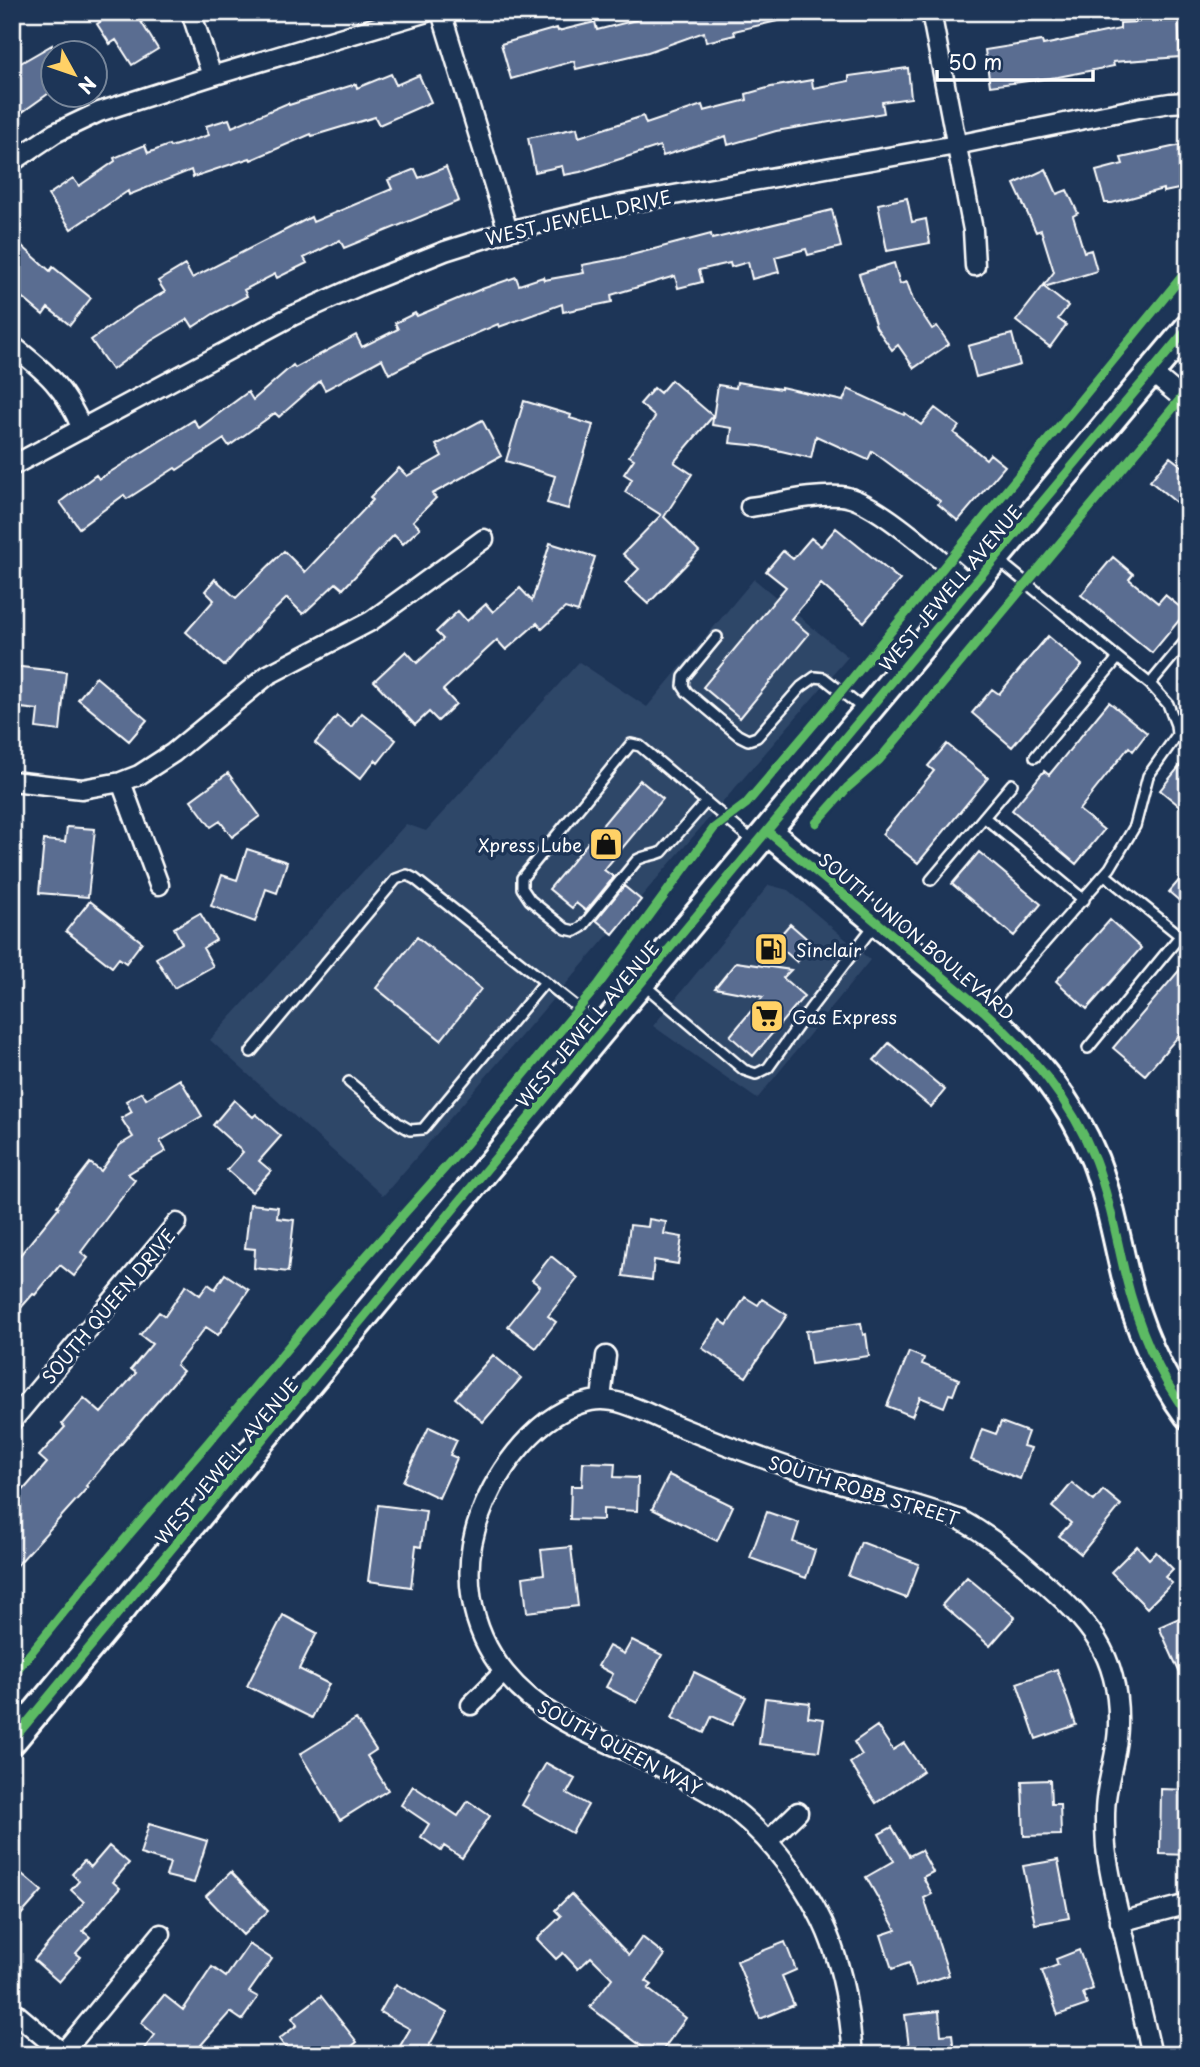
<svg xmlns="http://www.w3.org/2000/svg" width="1200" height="2067" font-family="'Playpen Sans',sans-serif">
<rect width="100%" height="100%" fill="#1d3557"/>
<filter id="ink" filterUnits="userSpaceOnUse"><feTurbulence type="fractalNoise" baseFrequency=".0143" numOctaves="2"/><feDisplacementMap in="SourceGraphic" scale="14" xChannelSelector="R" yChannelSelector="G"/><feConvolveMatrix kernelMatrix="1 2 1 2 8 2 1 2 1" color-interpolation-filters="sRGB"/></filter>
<g filter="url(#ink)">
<path fill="#2f4668" d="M754 579 848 657 383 1196 210 1040 406 824 426 831 579 662 647 707Z
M769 885 788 890 870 960 757 1099 653 1026Z"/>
<path fill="#5a6d91" stroke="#fff" stroke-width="2" d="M115 12H135L158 49 132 65 116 40 110 44 97 24Z
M649 12H785L786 19 734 31 735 35 706 42 704 32 648 52 576 69 574 61 511 79 501 44 557 28 558 31 595 22 597 30 636 20V17Z
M1137 12H1178L1180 57 1113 62 1114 66 1058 77 990 86 985 50 1042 41 1043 45 1120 29V23L1138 22Z
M52 45V91L21 113 12 100V68Z
M908 68 911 98 882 102 884 113 776 131 728 145 726 136 663 156 660 146 580 172 564 175 562 166 535 172 528 138 577 128 579 137 643 116 646 124 702 105 704 111 747 100 746 94 771 87 812 80 813 88 849 81V76Z
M391 74 396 85 419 75 431 102 379 125 375 117 312 136 311 134 251 160 250 158 193 177 191 170 129 195 128 191 71 229 48 195 73 178 79 186 115 161 114 158 145 145 148 153 169 145 170 147 209 135 206 126 229 119 232 127 288 103 289 105 356 84 357 88Z
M1186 144 1188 154V187L1164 192 1163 189 1112 203H1105L1096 171 1123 164 1121 158Z
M446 167 459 201 344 248 340 240 304 258 307 263 277 278 275 274 244 290 247 296 213 314 193 327 188 319 151 341 112 370 91 340 137 307 165 292 158 281 185 265 192 278 311 217 313 222 392 189 388 180 415 169 419 178Z
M1046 169 1057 194 1067 190 1078 213 1073 216 1084 252 1091 250 1097 271 1044 287 1068 306 1058 319 1066 325 1050 347 1016 321 1054 272 1041 230 1036 232 1014 184Z
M907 198 912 222 926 219 930 243 887 251 878 204Z
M832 210 841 247 808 255 806 249 775 257 779 272 752 279 748 262 731 267 730 263 699 270 702 282 678 288 675 276 611 295 612 302 563 312 562 304 499 327 498 324 426 355 389 374 382 359 325 390 320 381 279 417 275 413 229 446 224 439 177 470 175 468 127 499 124 495 79 528 60 502 96 475 99 479 194 420 199 428 248 392 253 400 293 365 295 368 356 335 362 347 398 329 395 323 415 313 417 316 479 290 516 277 519 285 543 277 544 280 584 273 582 265 620 258 711 234 712 239Z
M12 237 50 271 53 267 91 298 70 325 48 308 43 315 12 289Z
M894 263 900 284 907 282 913 300 932 329 937 326 949 344 914 368 898 345 892 350 876 327 859 274Z
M1012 334 1020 365 976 377 968 346Z
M671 380 713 416 674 462 692 474 664 517 699 551 648 604 625 583 639 569 623 554 661 515 625 492 632 479 624 474 634 459 629 456 655 417 640 404 654 388 660 393Z
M737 382 781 389V387L843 401 848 389 904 415 905 413 921 425 935 408 959 426 954 433 986 459 990 454 1005 466 958 521 938 504 940 501 872 451 868 460 816 436 811 458 760 446 730 443 732 428 712 425 718 385 736 388Z
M524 401 571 415 570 418 593 425 568 509 547 503 555 476 506 461Z
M482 420 501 456 432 494 436 498 413 521 420 528 403 544 394 535 343 589 336 583 303 614 287 598 263 621 224 666 186 632 214 600 205 591 215 579 236 598 284 551 305 572 373 500 370 497 399 468 407 476 442 456 436 445Z
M1170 457 1188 471V512L1150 481Z
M836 528 900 580 864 622 821 584 791 619 809 634 740 718 703 687 786 587 766 571 783 551 793 559 811 538 821 546Z
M550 543 595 557 578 612 565 608 542 629 537 623 506 650 497 640 443 690 456 704 438 721 429 712 415 725 374 681 406 651 417 663 443 639 436 632 458 611 467 621 486 604 493 612 520 588 532 601Z
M1113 557 1133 574 1129 579 1158 603 1165 595 1186 612 1152 653 1081 595Z
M1048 636 1082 665 1012 747 972 713 992 689 999 694Z
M12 666 66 672 60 731 36 728 38 710 12 707Z
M96 677 147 720 129 741 78 699Z
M1109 702 1147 733 1133 751 1129 747 1079 810 1104 830 1076 864 1012 810 1044 771 1049 775Z
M362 713 396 740 378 763 375 760 360 779 315 743 337 716 351 727Z
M947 744 988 778 918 863 882 834 934 771 928 766Z
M1188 756V813L1160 790Z
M228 773 260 816 232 837 220 821 211 827 191 800Z
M640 780 663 799 604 870 614 877 586 911 576 903 572 908 549 889Z
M67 827 95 829 88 897 39 893 44 840 65 842Z
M247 849 287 862 277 893 266 889 255 922 211 906 222 875 237 880Z
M979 852 1041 904 1014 936 952 884Z
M1188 870V908L1169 892Z
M624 886 641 900 613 934 596 920Z
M90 901 142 942 126 963 119 958 112 967 66 931Z
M200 913 216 940 203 948 213 966 174 988 156 958 182 943 174 928Z
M1110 920 1141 948 1087 1009 1056 981Z
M790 924 813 944 797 962 774 942Z
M417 937 481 989 441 1040 376 988Z
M1188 960V1025L1145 1075 1113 1048Z
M736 962 791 970 783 978 804 996 753 1056 730 1036 763 997 715 988Z
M889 1043 945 1090 931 1107 874 1060Z
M180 1079 202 1116 160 1141 166 1151 128 1174 135 1180 81 1252 88 1258 74 1276 60 1265 35 1295 33 1294 12 1318V1265L59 1207 57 1206 90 1163 101 1171 120 1145 133 1137 121 1118 132 1112 126 1101 142 1092 146 1099Z
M234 1100 253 1117 256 1114 281 1136 259 1161 271 1171 252 1192 227 1170 243 1152 213 1125Z
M250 1204 278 1207 277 1218 294 1220 288 1272 254 1268 255 1249 245 1248Z
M649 1219 666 1222 664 1234 682 1237 678 1264 654 1260 652 1280 623 1276 630 1225 648 1227Z
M551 1256 578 1278 548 1316 556 1322 536 1348 508 1326 540 1286 532 1280Z
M225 1274 249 1290 218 1335 206 1327 176 1365 183 1371 86 1486 88 1487 12 1571V1503L47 1463 39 1456 65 1427 62 1424 84 1398 101 1413 136 1373 131 1369 152 1344 140 1335 159 1312 165 1316 186 1285 200 1295 208 1284 215 1289Z
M745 1297 758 1305 762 1299 787 1315 746 1377 702 1348 720 1320 727 1325Z
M861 1323 863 1335 866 1334 869 1356 811 1364 806 1331Z
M909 1352 924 1358 922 1364 959 1379 953 1395 949 1394 944 1407 920 1397 912 1416 887 1406Z
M493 1355 521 1378 483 1422 455 1398Z
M1001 1422 1028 1432 1023 1446 1031 1448 1020 1479 971 1460 982 1429 996 1434Z
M429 1427 457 1440 450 1455 457 1458 439 1498 403 1481Z
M583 1462 615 1463 614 1477 638 1478 637 1511 603 1509V1520L570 1519 571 1486H582Z
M669 1475 733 1506 717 1541 652 1509Z
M1072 1483 1094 1501 1103 1490 1121 1505 1081 1554 1059 1536 1071 1523 1052 1507Z
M378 1505 426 1511 421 1547 416 1546 411 1587 368 1581Z
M767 1512 799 1523 793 1542 815 1550 806 1578 750 1558Z
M861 1542 919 1564 906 1598 848 1576Z
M1137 1546 1149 1559 1156 1552 1173 1569 1165 1577 1172 1583 1147 1608 1111 1572Z
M571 1547 578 1606 527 1612 523 1577 544 1574 541 1550Z
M967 1577 1015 1617 990 1646 942 1605Z
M1188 1614V1691L1159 1627Z
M283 1615 317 1633 299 1669 329 1684 312 1718 247 1686Z
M632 1640 662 1655 637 1703 606 1687 613 1674 598 1666 609 1646 624 1654Z
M1057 1669 1076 1725 1036 1739 1017 1683Z
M694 1672 746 1697 732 1725 712 1716 704 1733 672 1718Z
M765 1698 810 1703 808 1717 824 1719 819 1751 759 1744Z
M356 1719 376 1750 367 1756 388 1790 340 1820 300 1754Z
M877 1726 893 1750 904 1743 923 1771 876 1803 850 1763 862 1755 854 1742Z
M546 1763 575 1779 567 1793 588 1805 572 1833 522 1805Z
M1050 1780 1051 1804H1060L1061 1835 1024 1836 1022 1781Z
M413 1786 458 1816 468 1801 490 1816 462 1858 444 1846 441 1851 421 1837 429 1824 401 1805Z
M1161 1789 1188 1790V1855L1160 1854Z
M149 1824 207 1841 194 1883 166 1876 170 1863 140 1854Z
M892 1827 909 1856 921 1850 933 1872 923 1877 932 1894 924 1898 949 1975 916 1986 909 1963 892 1969 881 1935 896 1930 866 1877 894 1861 879 1834Z
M109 1846 129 1863 113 1882 120 1888 83 1931 90 1937 76 1953 81 1957 59 1982 34 1960 84 1902 71 1890 79 1881 72 1874 84 1861 91 1867Z
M1058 1860 1069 1918 1035 1924 1023 1866Z
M231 1872 268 1911 243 1935 206 1896Z
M22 1874 42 1891 12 1925V1885Z
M571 1894 629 1955 642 1937 665 1955 646 1981 652 1985 648 1989 686 2018 659 2055H653L590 2007 612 1978 591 1957 578 1969 563 1953 556 1959 537 1939 561 1916 555 1910Z
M785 1942 796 1970 782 1976 794 2005 760 2019 737 1961Z
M249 1944 272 1959 249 1992 258 1997 242 2020 230 2012 201 2045 212 2055H139L155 2035 141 2023 164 1995 183 2010 212 1967 226 1977Z
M1079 1950 1093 1989 1083 1993 1087 2005 1058 2015 1042 1971 1058 1965 1056 1959Z
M396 1984 447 2013 424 2055H416L400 2046 410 2029 380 2012Z
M321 1996 357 2042 341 2055H291L279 2039 297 2025 292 2018Z
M939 2011 941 2035 952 2034 954 2052 941 2053 942 2055H910L905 2015Z"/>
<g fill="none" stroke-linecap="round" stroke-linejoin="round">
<g stroke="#fff" stroke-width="14">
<path id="lane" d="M997 559 1150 684 1188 638
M717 637 684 677 683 686 687 692 738 735 748 740 757 737 801 687 815 677 824 678 866 711
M1176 725H1188
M1035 757 1118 658
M706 802 662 852C653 856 645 855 637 860L582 927 575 931 566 929 530 900 522 888V878L631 744 640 746 755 843
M984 817 1084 900
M1105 875 1188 942
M931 880 1012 784
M643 984 744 1070 756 1074 768 1068 810 1009 876 923
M987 1008 1110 868 1135 826 1148 776 1177 735 1176 725 1168 704 1150 684
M1088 1048 1180 936
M251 1052 396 879 407 875 415 879 602 1027
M349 1082 398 1123 410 1130 423 1129 545 982"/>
</g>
<g stroke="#fff" stroke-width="23">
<path id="street" d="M191 12 212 76
M441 12 508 231
M931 12 973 230 975 266
M12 162 55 133 99 112 212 76 427 12
M12 345C46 372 65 387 82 429
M1151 372 1188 403
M12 466 292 316 363 284 445 251 508 231 623 204 956 145 1139 108 1170 103 1188 102
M750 507C779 503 811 494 841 496 874 498 945 564 972 587
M12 781 82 789 121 782 139 775 173 753 268 675 371 621 484 539
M121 782 159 885
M601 1399 606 1356
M12 1421 177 1223
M471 1705 504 1672
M768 1841 798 1812
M1120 1922 1188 1904
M12 2010 65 2055
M63 2053 161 1934
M853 2055C850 2021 846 1987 835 1954 817 1896 769 1832 718 1798 691 1781 662 1768 633 1754 586 1733 538 1714 505 1673 469 1629 460 1569 480 1516 497 1469 539 1411 591 1401 618 1396 646 1413 670 1423 722 1444 773 1463 826 1479 871 1493 917 1504 961 1520 990 1536 1014 1555 1038 1577 1088 1621 1120 1654 1118 1725 1118 1750 1109 1774 1106 1799 1104 1814 1105 1831 1106 1847 1109 1876 1117 1906 1124 1935 1133 1975 1143 2015 1152 2055"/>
</g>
<g stroke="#fff" stroke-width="32">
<path id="secondary" d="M767 831 984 1011C1032 1056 1070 1098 1095 1160 1109 1197 1116 1236 1125 1274 1137 1324 1158 1374 1188 1415
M12 1741 767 831 1188 328"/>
</g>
<use href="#lane" stroke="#1d3557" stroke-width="9"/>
<use href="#street" stroke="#1d3557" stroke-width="18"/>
<use href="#secondary" stroke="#1d3557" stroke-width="26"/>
<g stroke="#1d3557" stroke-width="13">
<path id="cycleway" d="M816 823 847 788 879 760 1188 390
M767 831 984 1011C1032 1056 1070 1098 1095 1160 1109 1197 1116 1236 1125 1274 1137 1324 1158 1374 1188 1415
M12 1676 89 1581 207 1444 336 1290 467 1143 599 984 714 828 746 804 842 691 1188 269
M12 1741 767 831 1188 328"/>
</g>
<use href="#cycleway" stroke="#5cba63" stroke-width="9"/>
</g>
</g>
<defs>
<g id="shop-square" transform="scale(1.75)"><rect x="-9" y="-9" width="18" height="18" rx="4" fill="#ffd166" stroke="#1d3557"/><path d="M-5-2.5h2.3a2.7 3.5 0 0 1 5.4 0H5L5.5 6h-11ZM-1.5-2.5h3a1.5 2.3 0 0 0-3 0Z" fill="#111"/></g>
<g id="fuel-square" transform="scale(1.75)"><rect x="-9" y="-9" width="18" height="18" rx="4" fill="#ffd166" stroke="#1d3557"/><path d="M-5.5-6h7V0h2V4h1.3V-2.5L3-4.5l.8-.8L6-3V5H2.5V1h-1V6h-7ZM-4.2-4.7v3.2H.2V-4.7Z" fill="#111"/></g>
<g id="supermarket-square" transform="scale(1.75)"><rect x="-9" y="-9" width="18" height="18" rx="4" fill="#ffd166" stroke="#1d3557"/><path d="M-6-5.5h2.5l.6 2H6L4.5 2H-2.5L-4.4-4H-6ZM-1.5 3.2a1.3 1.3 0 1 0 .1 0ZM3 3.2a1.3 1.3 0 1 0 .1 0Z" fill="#111"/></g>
</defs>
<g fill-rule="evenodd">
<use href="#shop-square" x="606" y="844"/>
<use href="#fuel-square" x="771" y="949"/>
<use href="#supermarket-square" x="767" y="1016"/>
</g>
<g text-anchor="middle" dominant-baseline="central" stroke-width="7" stroke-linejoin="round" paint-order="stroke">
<g font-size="18" fill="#fff" stroke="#1d3557">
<text transform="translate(578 217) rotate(-13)">WEST JEWELL DRIVE</text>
<text transform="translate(950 588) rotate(-50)">WEST JEWELL AVENUE</text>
<text transform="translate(917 936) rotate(40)">SOUTH UNION BOULEVARD</text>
<text transform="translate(587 1024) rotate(-50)">WEST JEWELL AVENUE</text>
<text transform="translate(108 1306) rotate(-50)">SOUTH QUEEN DRIVE</text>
<text transform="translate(226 1461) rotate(-50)">WEST JEWELL AVENUE</text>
<text transform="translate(864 1490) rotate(17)">SOUTH ROBB STREET</text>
<text transform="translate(620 1747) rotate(28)">SOUTH QUEEN WAY</text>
</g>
<g font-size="18" fill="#fff" stroke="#1d3557" text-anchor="start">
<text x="582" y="844" text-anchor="end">Xpress Lube</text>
<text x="796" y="949">Sinclair</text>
<text x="792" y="1016">Gas Express</text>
</g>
</g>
<rect width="1200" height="2067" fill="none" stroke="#1d3557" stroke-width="42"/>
<rect x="21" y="21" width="1158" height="2025" fill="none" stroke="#fff" stroke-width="2.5" filter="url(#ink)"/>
<g transform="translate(74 74) rotate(130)"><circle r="33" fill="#1d3557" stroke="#77869a" stroke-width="2"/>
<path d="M0-5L12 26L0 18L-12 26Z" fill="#ffd166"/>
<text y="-10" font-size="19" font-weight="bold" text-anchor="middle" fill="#ffffff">N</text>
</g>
<path d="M937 70v10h156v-10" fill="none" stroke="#ffffff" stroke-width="3.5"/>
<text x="948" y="70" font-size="21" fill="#ffffff" stroke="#1d3557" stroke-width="5" paint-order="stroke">50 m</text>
</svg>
